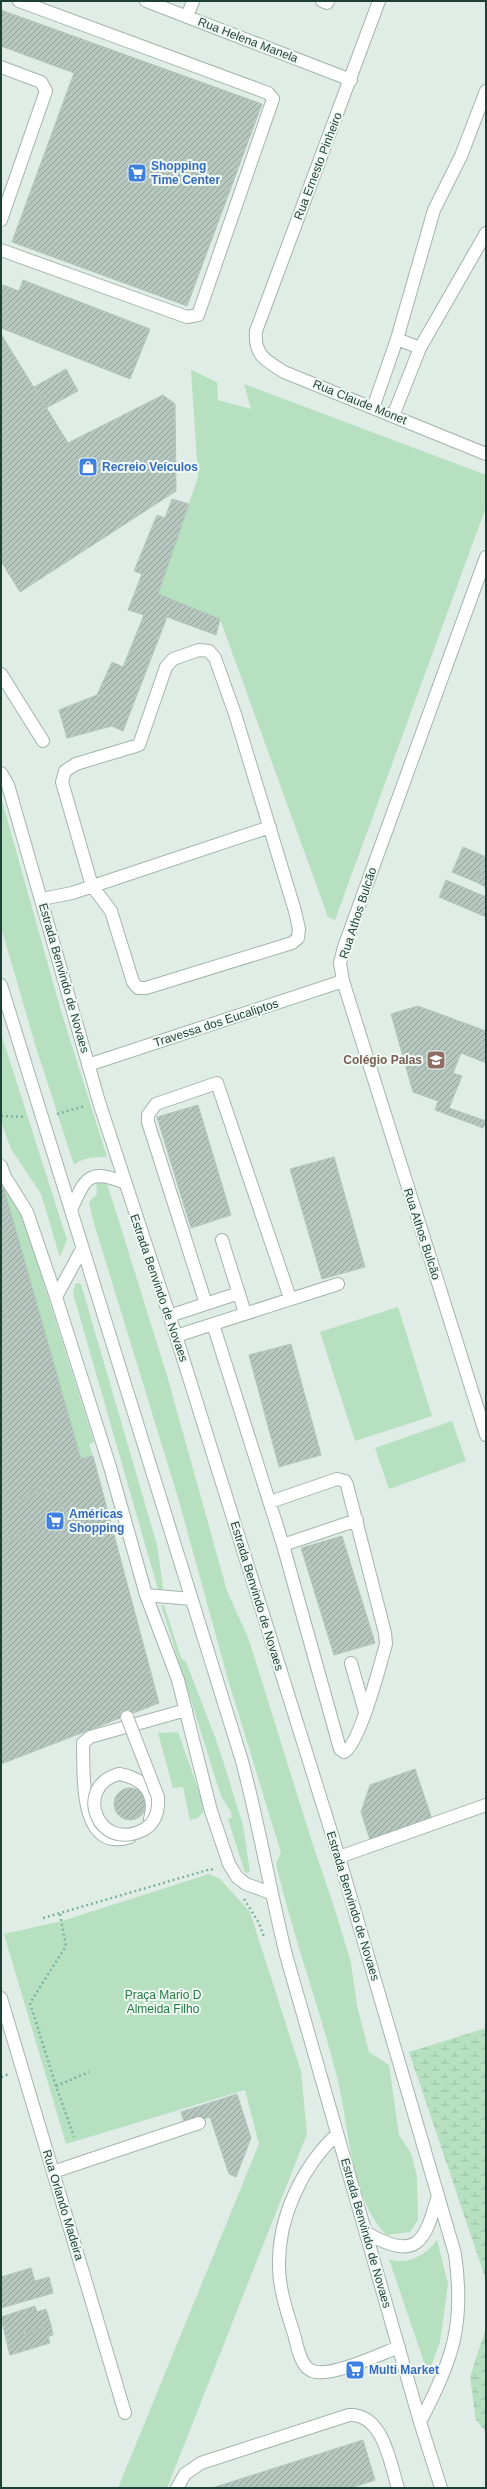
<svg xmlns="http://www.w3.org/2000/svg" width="487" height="2489" font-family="Helvetica,sans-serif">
<defs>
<pattern id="wetland-marsh" width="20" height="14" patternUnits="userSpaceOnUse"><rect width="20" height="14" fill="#b6e0c0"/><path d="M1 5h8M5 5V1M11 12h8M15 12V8" fill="none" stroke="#9cc1a6"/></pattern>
<pattern id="building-hatch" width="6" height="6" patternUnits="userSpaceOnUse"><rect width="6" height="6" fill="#b5c7bf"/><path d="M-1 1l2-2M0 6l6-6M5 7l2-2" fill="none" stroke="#93a39c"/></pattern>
</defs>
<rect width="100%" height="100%" fill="#e0ece6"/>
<path fill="#b6e0c0" d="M191 370 217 382 218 400 251 409 244 384 486 475V507L335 920 328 917 220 619 158 594 198 477Z
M1 797 61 1011 107 1157C94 1157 84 1157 74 1165L35 1044 1 927Z
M1 1033 67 1240 60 1257 41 1194 11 1149 1 1121Z
M1 1180 18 1202 94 1442 89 1444 93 1456 81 1459Z
M96 1182 107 1183 168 1379 227 1591 249 1640 312 1842 336 1913 351 1963 357 2006 369 2052 389 2065 399 2135 411 2153 417 2177 418 2220 410 2232 386 2235C349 2194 350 2129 337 2077 319 2006 293 1936 276 1864L281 1853 227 1676 179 1501 93 1220 89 1202 97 1194Z
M77 1283 81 1284 157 1545 163 1587 161 1594 159 1593 73 1293 75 1285Z
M398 1307 432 1416 355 1441 320 1332Z
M452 1421 466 1461 389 1489 375 1448Z
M161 1605H164L181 1658 186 1662 218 1745 243 1825 250 1872 245 1873 228 1819 232 1818 231 1812 221 1796Z
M178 1732 202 1800 203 1812 198 1818 190 1820 183 1787 173 1788 158 1733Z
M209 1874 220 1879 250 1912 301 2071 307 2134 167 2488H118L259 2144 245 2090 66 2144 4 1934 62 1921Z
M437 2240 448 2284 440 2342 428 2374 389 2259C408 2266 426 2255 437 2240Z"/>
<path fill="url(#wetland-marsh)" d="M486 2028V2280L409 2052Z
M486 2328V2432L476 2420 470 2377Z"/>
<path fill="url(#building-hatch)" stroke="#b1c7bd" d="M1 10 262 104 187 306 12 242 74 73 1 46Z
M23 280 150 329 130 379 1 328V291L3 285 19 291Z
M1 334 68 443 163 395 175 404 176 491 20 592 1 561Z
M66 369 78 391 46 408 34 387Z
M172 499 189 504 158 594 220 619 216 635 167 617 123 731 112 726 67 738 59 710 97 695 112 662 123 667 144 615 128 610 142 574 134 571 157 515 165 518Z
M463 847 486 857 476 882 452 872Z
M486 859V887L476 882Z
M446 880 486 897V917L439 897Z
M418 1006 486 1031V1063L461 1053 453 1073 462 1076 449 1108 486 1121 483 1128 435 1110 438 1101 413 1092 391 1014Z
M198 1105 231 1215 191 1228 157 1117Z
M334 1157 365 1267 322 1279 290 1169Z
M1 1178 81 1459 93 1456 159 1703 1 1764Z
M1 1296 8 1319 1 1321Z
M291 1344 321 1455 279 1467 249 1355Z
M56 1486 67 1519 1 1542V1506Z
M342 1536 375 1643 334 1655 301 1548Z
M415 1769 433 1822 371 1843 361 1812 370 1785Z
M114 1804a16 16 0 1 1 32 0a16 16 0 1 1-32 0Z
M237 2094 251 2138 236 2177 229 2174 210 2117 185 2125 181 2112Z
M31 2268 35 2281 49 2277 53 2293 1 2308V2277Z
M35 2306 37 2312 46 2309 51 2325 6 2339 1 2317Z
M51 2325 53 2335 48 2337 50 2343 10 2355 6 2339Z
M363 2440 375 2480 351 2488H212Z"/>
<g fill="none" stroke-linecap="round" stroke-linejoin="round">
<g stroke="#a2b5ad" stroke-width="14">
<path id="minor" d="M146 1 351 80
M322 1 327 3 328 1
M379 1 256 331C254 355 265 360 284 372L486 454
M187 17 193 1
M1 67 41 82 46 91 1 220
M1 250 187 317 198 315 273 99 268 93 19 1
M397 339 420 348
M373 408 397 339 434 210 461 156 486 91
M393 416 420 348 486 233
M486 557 344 947 340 963 343 981 486 1435
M199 650 209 651 215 658 235 714 295 911 299 929 298 938 292 943 146 988H138L133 982 111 911 92 886 62 782 65 771 76 764 139 745 166 667 173 659Z
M1 674 43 741
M1 773 8 785 99 1102 176 1336 339 1857 455 2254C465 2324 453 2360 420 2422
M42 899 72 893 270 827
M1 985 242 1761C259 1825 270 1890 286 1955L420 2422 441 2488
M88 1065 343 981
M1 1166 5 1177 27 1212 56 1297 110 1467 146 1595 178 1680 211 1811 229 1864 237 1877 246 1884 271 1893
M71 1210C85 1179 88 1168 123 1182
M222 1240 245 1313
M56 1297 82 1249
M206 1304 148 1122V1115L156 1104 217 1083 290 1298
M169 1316 239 1293
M213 1324 283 1545 340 1749 344 1752C359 1746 381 1662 386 1644L385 1633 347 1485 345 1481 337 1479 270 1502
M176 1336 338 1284
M283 1545 357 1520
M146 1595 191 1599
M351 1663 365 1712
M119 1774C143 1778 157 1793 150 1819
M130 1837C78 1854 84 1773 83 1743L90 1737 186 1710
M339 1857 486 1805
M1 1998 125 2413
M337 2134C302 2167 278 2217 279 2266 279 2289 287 2312 294 2334 297 2345 300 2366 312 2371 331 2378 380 2354 399 2347
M53 2172 199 2123
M367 2233C417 2262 425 2242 438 2195
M177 2488 185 2474 201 2463 349 2415C383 2413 390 2463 398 2488"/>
</g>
<path stroke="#7cb4a1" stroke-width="2.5" stroke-dasharray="2 3" stroke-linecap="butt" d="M57 1114 85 1106
M1 1116 26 1117
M244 1899 259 1923 264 1937
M60 1914 66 1946 30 2003 56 2086 74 2137
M43 1918 211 1869 215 1871
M1 2077 9 2074
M56 2086 89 2072"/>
<use href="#minor" stroke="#fff" stroke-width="12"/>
<g stroke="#a2b5ad" stroke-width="14" stroke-linecap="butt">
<path id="minor-bridge" d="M119 1774C73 1786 97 1853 143 1830 156 1823 159 1811 158 1797L127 1717"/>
</g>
<use href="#minor-bridge" stroke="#fff" stroke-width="12"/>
</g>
<defs>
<g id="supermarket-square" transform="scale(1)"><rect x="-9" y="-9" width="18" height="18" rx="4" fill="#3f7fe0" stroke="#f0f9f4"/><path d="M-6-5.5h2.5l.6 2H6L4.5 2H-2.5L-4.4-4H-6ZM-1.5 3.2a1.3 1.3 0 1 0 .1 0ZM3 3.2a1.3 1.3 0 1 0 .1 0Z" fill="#fff"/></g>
<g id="shop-square" transform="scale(1)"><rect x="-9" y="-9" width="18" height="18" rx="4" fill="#3f7fe0" stroke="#f0f9f4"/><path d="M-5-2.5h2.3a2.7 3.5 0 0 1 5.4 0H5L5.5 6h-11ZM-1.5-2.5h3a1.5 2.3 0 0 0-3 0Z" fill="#fff"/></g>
<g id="school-square" transform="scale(1)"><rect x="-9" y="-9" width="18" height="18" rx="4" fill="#8d6e63" stroke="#f0f9f4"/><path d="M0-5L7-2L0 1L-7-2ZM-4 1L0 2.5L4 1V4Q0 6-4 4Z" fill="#fff"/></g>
</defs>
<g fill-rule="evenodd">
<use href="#supermarket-square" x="137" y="173"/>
<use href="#shop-square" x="88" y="467"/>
<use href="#school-square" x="436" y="1060"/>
<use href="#supermarket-square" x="55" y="1521"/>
<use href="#supermarket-square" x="355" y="2370"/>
</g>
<g text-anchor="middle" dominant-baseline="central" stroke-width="4" stroke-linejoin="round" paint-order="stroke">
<g font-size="12" fill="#1e3f35" stroke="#f0f9f4">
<text transform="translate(248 40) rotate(21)">Rua Helena Manela</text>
<text transform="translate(318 166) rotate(-69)">Rua Ernesto Pinheiro</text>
<text transform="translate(360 402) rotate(22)">Rua Claude Monet</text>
<text transform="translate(358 913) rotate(-72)">Rua Athos Bulcão</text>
<text transform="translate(64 978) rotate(74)">Estrada Benvindo de Novaes</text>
<text transform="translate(216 1023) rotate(-18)">Travessa dos Eucaliptos</text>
<text transform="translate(422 1234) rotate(72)">Rua Athos Bulcão</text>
<text transform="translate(159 1288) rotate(71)">Estrada Benvindo de Novaes</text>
<text transform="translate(257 1596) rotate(73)">Estrada Benvindo de Novaes</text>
<text transform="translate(353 1906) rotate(73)">Estrada Benvindo de Novaes</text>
<text transform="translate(63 2205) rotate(73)">Rua Orlando Madeira</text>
<text transform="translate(366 2233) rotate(74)">Estrada Benvindo de Novaes</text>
</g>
<g font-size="12" font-weight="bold" fill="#366cbe" stroke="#f0f9f4" text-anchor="start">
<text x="151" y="166">Shopping<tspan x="151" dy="14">Time Center</tspan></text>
<text x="102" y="467">Recreio Veículos</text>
<text x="69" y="1514">Américas<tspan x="69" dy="14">Shopping</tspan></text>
<text x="369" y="2370">Multi Market</text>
</g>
<g font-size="12" font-weight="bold" fill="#785e54" stroke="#f0f9f4" text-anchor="end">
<text x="422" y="1060">Colégio Palas</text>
</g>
<g font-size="12" fill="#247a43" stroke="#f0f9f4">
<text x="163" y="1995">Praça Mario D<tspan x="163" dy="14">Almeida Filho</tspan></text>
</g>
</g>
<rect width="487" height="2489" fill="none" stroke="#1e3f35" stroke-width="4"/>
</svg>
